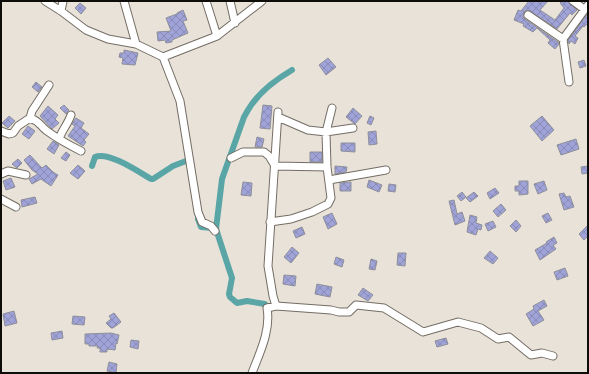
<svg xmlns="http://www.w3.org/2000/svg" width="589" height="374" font-family="'Noto Sans',sans-serif">
<defs>
<pattern id="building-cross-hatch" width="8" height="8" patternUnits="userSpaceOnUse"><rect width="8" height="8" fill="#9fa3d7"/><path d="M0 0l8 8M0 8l8-8" fill="none" stroke="#888bb7"/></pattern>
</defs>
<rect width="100%" height="100%" fill="#e9e2d9"/>
<g fill="none" stroke-linecap="round" stroke-linejoin="round">
<path stroke="#5aa6a7" stroke-width="6" d="M92 166 95 157C108 151 139 172 151 179H153L173 166 186 161
M198 219 201 227 213 228
M265 304 247 301 237 303 230 297 229 294 232 278 216 229 222 179 244 117 248 110C258 93 275 80 292 70"/>
</g>
<path fill="url(#building-cross-hatch)" stroke="#8e8f99" d="M529 1H548L540 10 555 20 564 8 560 3 562 1H567L577 10 572 15 570 13 557 29 530 11 526 10 524 13 523 17 525 19 558 42 559 44 555 49 548 43 550 40 537 28 533 32 523 26 524 24 514 20 518 10 521 11Z
M80 3 86 8 81 14 75 8Z
M183 10 187 20 183 21 188 33 172 40V42L166 43 165 40 158 41 157 32 171 31 166 18 177 14V13Z
M588 13V23L584 27 583 26 575 36 578 38 575 44 571 41 569 44 568 40Z
M124 50 138 53 135 65 122 64 123 58 119 57 120 53H124Z
M328 58 336 67 326 75 319 65Z
M584 60 586 66 580 68 578 62Z
M36 82 42 87 38 92 32 87Z
M64 105 69 110 66 114 60 108Z
M263 105 272 106 270 129 260 128Z
M48 106 58 115 55 119 59 123 52 129 40 116Z
M353 108 362 116 355 124 346 117Z
M9 116 15 121 8 128 2 123Z
M370 116 374 118 371 125 367 123Z
M542 116 554 130 542 141 530 126Z
M76 118 84 123 81 128 89 134 84 140 86 142 83 146 68 136 75 126 72 124Z
M28 126 35 131 29 139 22 134Z
M376 131 377 144 369 145 368 132Z
M257 137 264 139 262 147H255Z
M576 139 579 149 561 155 557 145Z
M53 141 59 145 54 154 47 149Z
M341 143H355V152L341 151Z
M66 152 70 155 66 161 61 158Z
M310 152H322V162H310Z
M30 155 42 168 46 165 53 172 58 175 51 186 41 179 32 184 29 179 38 174 32 170 24 160Z
M18 159 22 163 17 168 12 164Z
M78 165 85 171 78 179 70 173Z
M335 166 347 167 346 172 335 174Z
M588 166V173L582 174 581 167Z
M11 178 15 187 6 190 3 181Z
M369 180 382 185 379 192 367 187Z
M519 181H528V194L519 195V191H515V186H519Z
M544 181 547 190 538 194 534 184Z
M243 182 252 183 251 196 241 195Z
M351 182V191H340V183Z
M389 184 396 185 395 192 388 191Z
M495 188 499 193 490 199 487 193Z
M462 192 466 197 461 201 457 196Z
M474 192 478 196 470 202 466 198Z
M564 193 566 197 570 196 574 207 564 210 559 194Z
M35 197 37 203 22 207 21 200Z
M454 200 457 214 462 212 465 221 455 225 449 201Z
M501 204 506 210 498 217 493 211Z
M332 213 337 224 328 229 323 217Z
M548 213 552 220 546 223 542 216Z
M470 215 477 217 476 223 482 225 481 230 478 229 476 235 467 232Z
M516 220 521 226 516 232 510 226Z
M493 221 496 227 488 231 485 224Z
M588 225V236L584 240 579 234Z
M302 227 305 234 296 238 293 231Z
M554 237 557 243 553 245 556 249 540 260 535 250 547 243 546 242Z
M292 247 299 253 291 263 284 257Z
M490 251 498 258 493 264 484 258Z
M398 253H406L405 266 397 265Z
M336 257 344 260 342 267 334 264Z
M371 259 377 261 375 270 369 269Z
M565 268 568 276 557 280 554 272Z
M284 275 296 276 295 286 283 284Z
M317 284 332 287 330 297 315 294Z
M363 288 373 295 368 301 358 295Z
M544 300 547 306 538 311 544 320 533 326 526 314 534 309 533 306Z
M14 311 17 323 5 326 3 314Z
M114 313 121 322 113 328H111L106 323 111 319 109 316Z
M73 316 85 317 84 325 72 324Z
M62 331 63 338 52 340 51 333Z
M111 333 119 335 117 344 116 343 115 350 107 349V352H100V348H97L98 346H89V344H85V334Z
M446 338 448 344 437 347 435 341Z
M131 340 139 341 138 349 130 347Z
M109 362 117 364 116 373 107 371Z"/>
<g fill="none" stroke-linecap="round" stroke-linejoin="round">
<g stroke="#736d65" stroke-width="9">
<path id="street" d="M45 1 61 11 86 30 108 39 136 44 163 57 180 101 198 212 202 222 211 226 215 231
M124 1 136 44
M230 1 235 23
M573 1 584 9
M61 11 63 1
M528 15 563 39
M217 36 262 1
M163 57 217 36 206 1
M569 82 563 39 588 5
M278 117 308 130 326 132 353 128
M30 118 32 111 49 85
M1 131 9 134 13 133 18 126 30 118C41 122 39 125 47 131 58 139 69 145 81 151
M59 139C62 130 68 124 71 115
M231 158 243 152H264L269 156 275 166 327 167
M1 174 8 171 26 175
M329 180 386 170
M1 199 16 207
M270 222 291 219 312 212 328 204 331 198 327 167 326 132 332 108
M276 306 273 296 268 266 278 112
M252 373C260 352 271 330 267 308L276 306 331 310 339 312H349L356 305 384 308 423 332 458 322 481 328 498 339 509 337 531 355 542 353 553 356"/>
</g>
<use href="#street" stroke="#fff" stroke-width="7"/>
</g>
<rect width="589" height="374" fill="none" stroke="#0f0d0a" stroke-width="4"/>
</svg>
